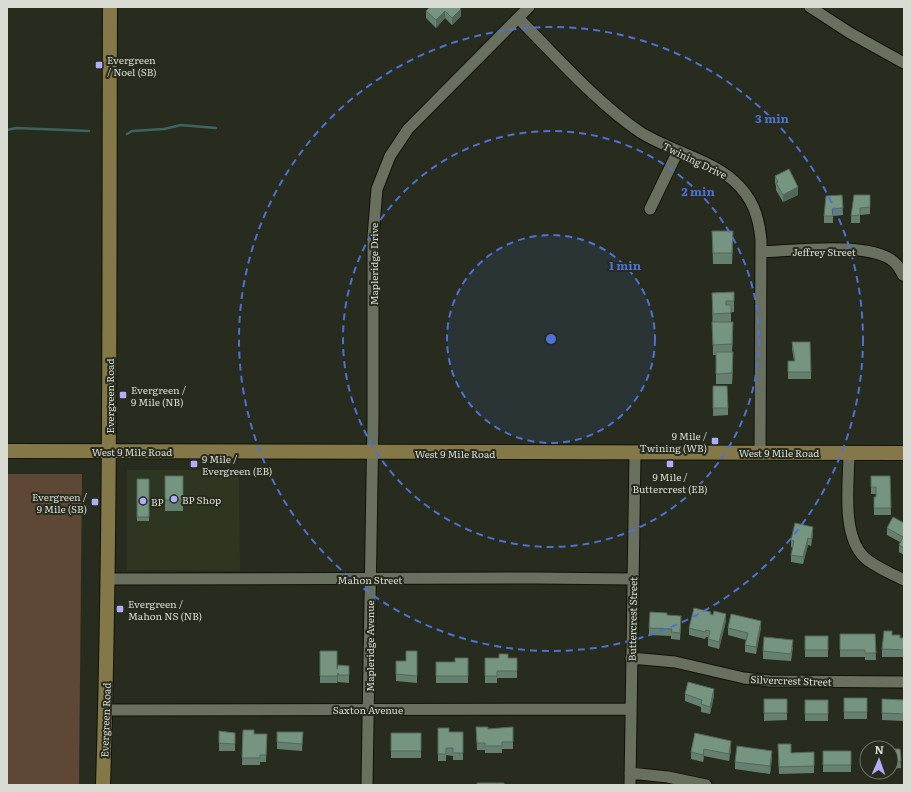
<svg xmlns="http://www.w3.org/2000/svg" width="911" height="792" font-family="Literata,serif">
<rect width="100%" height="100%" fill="#272c1e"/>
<path fill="#2e3521" d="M127 470H239L240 571 127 570Z"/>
<path fill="#5f4735" d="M7 474H82L79 785H7Z"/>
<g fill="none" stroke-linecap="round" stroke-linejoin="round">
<path stroke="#3b6562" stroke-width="2.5" d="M7 130 16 128 89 131
M127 134 132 131 164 129 181 125 216 128"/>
<g stroke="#101408" stroke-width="13">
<path id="minor" d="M810 7 850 33 904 63
M518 18C555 55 597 103 640 132 668 150 711 160 734 181 752 197 759 216 761 240L760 452
M650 209 678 151
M761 252C791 251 876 240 896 264 899 267 901 271 903 275
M849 452C849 483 841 534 864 557 874 567 891 573 904 580
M107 579 536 578 633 579
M631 658 675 662 744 678 770 681 904 682
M106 710 630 709
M630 773 668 777 706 785
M367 785 373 420V237L377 189 390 156 408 129 529 7
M630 785 635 453"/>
</g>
<g stroke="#101408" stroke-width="16">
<path id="major" d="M7 451 904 453
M103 785C111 526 109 266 110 7"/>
</g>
<use href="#minor" stroke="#6a7060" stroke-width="11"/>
<use href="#major" stroke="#847849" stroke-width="14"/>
</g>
<path fill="#65806e" d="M430 7 461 16 452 25 445 18 436 28 426 18V11Z
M775 176 798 195 783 202 776 190V186L775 183Z
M842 195 843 215 833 216V223H824V216Z
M870 195V214L860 215V223H851V216Z
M712 231 733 241 732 264H713Z
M734 292V312H731V322L733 333 732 352 733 363 732 384H716V355H713L712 293Z
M792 342 811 372V379H788V361H794L792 349Z
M713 386 728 408V415L713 416Z
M165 476H183V511H165Z
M871 476H890L891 515H874V497H876V494H871Z
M137 479H149V521H137Z
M904 523V555L899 552V545L900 542 887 535V528Z
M813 534 811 546 808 545 803 564 791 562V555L793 548 791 547V540Z
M711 615 726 621 719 649 708 646V637H706L705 639 689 635V628Z
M667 616 681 623 680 640 671 639V636L649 635V628Z
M728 628H761L756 654 745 652V645L746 640 728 635Z
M840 634H875L876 660H865V657H840Z
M892 635 900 638H904V657H882V649Z
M805 636H828V657H805Z
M793 647 791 661 763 659V651Z
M320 651 337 669 349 666V683L338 682V680L337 683H320Z
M417 651V683L396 681V661H406Z
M468 658V683H436V662H455Z
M485 658H517V678H497V683H485Z
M685 694 714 696 710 714 701 712V707L685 701Z
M844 698H867V719H844Z
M764 699H787V720L764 721Z
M882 699 904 700V721L882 720Z
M805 700H828V721H805Z
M476 727 488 729 513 727V749H502V753H485V750H477Z
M438 728 449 732H463V760H453V756L446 755V761H438Z
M243 730 254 734H267L266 762H260V765H242Z
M219 731 235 733V751H219Z
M277 732H303L302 751 277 749Z
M391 733H421V758H391Z
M695 733 731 749 729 761 704 756 703 762 691 759V752Z
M778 744 791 753 814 752V773L779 774Z
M891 749H900L901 768 891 769Z
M823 751H851V772H823Z
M772 758 770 774 735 769V762Z"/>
<path fill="#52685a" d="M461 9V16L452 25V18Z
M445 11V18L436 28V20Z
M798 187V195L783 202V195Z
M733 352V363L732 384V373Z
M813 527V534L811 546V539Z
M808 538V545L803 564V557Z
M726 614V621L719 649V642Z
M761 621V628L756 654V647Z
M338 673V680L337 683V676Z
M714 689V696L710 714V707Z
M731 741V749L729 761V754Z
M704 749V756L703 762V755Z
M772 751V758L770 774V766Z"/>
<path fill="#759580" stroke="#52685a" d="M430 7H459L461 9 452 18 445 11 436 20 426 11Z
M789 169 798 187 783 195 776 183 778 182 775 176Z
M842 195 843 208 832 209 833 216H824L826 196Z
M854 195H870V207L860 208V215L851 216Z
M712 231H733L732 253H713Z
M734 292V301H726V305H731V313L713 314 712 293Z
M712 322H733L732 344 713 345Z
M792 342H810L811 372H788V361H795Z
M716 352H733L732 373 716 374Z
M713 386H727L728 408H713Z
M165 476H183V500H165Z
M871 476H890L891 508H874V497H876V487H871Z
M137 479H149V517H137Z
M893 517 904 523V548L899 545 903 537 887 528Z
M795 523 813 527 811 539 808 538 803 557 791 555 794 541 791 540Z
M694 608 711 612 710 614 713 615 714 611 726 614 719 642 708 639 710 631 706 630 705 632 689 628Z
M650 612 667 613V615L681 616 680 633 671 632 672 629 649 628Z
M731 614 761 621 756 647 745 645 748 633 728 628Z
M884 631H892V635H900V638H904V650L882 649Z
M840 634H875L876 653H865V650H840Z
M805 636H828V650H805Z
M764 637 793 640 791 654 763 651Z
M320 651H337V669L338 665 349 666V675H338V673L337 676H320Z
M406 651H417V676L396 674V661H406Z
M499 654H508V658H517V671H497V676H485V658H499Z
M455 658H468V676H436V662H455Z
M688 682 714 689 710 707 701 704 702 700 685 694Z
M844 698H867V712H844Z
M764 699H787V713H764Z
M882 699 904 700V714L882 713Z
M805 700H828V714H805Z
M476 727H488V729L513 727V742H502V746H485V743H477Z
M438 728H449V732H463V753H453V748H446V754H438Z
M243 730H254V734H267L266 755H260V758H242Z
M219 731 235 733V744L219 743Z
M277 732H303L302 744 277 742Z
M391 733H421V751H391Z
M695 733 731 741 729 754 704 749 703 755 691 752Z
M778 744H791V753L814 752V766L779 767Z
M737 746 772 751 770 766 735 762Z
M891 749H900L901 761 891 762Z
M823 751H851V765H823Z
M477 783H504V785H477Z"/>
<circle cx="551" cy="339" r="104" fill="#4c72d7" fill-opacity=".12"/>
<g fill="none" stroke="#4c72d7" stroke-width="2" stroke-dasharray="7 5">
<circle cx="551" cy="339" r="104"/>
<circle cx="551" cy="339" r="208"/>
<circle cx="551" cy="339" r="312"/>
</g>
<g fill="#b1adfa" stroke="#272c1e" stroke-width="1.5">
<rect x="95" y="61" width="8" height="8" rx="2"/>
<rect x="119" y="391" width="8" height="8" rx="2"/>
<rect x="711" y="437" width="8" height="8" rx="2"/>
<rect x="190" y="460" width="8" height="8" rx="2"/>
<rect x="666" y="460" width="8" height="8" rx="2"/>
<circle cx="174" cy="499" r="4"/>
<circle cx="143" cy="501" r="4"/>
<rect x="91" y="498" width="8" height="8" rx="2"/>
<rect x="116" y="605" width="8" height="8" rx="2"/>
</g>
<g text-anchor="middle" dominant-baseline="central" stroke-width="4" stroke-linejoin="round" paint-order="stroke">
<g font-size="10" fill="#d9dcd3" stroke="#272c1e" text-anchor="start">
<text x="107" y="59">Evergreen<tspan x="107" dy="12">/ Noel (SB)</tspan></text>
<text x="131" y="389">Evergreen /<tspan x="131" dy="12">9 Mile (NB)</tspan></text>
<text x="707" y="435" text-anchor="end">9 Mile /<tspan x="707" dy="12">Twining (WB)</tspan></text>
<text x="202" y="458">9 Mile /<tspan x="202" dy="12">Evergreen (EB)</tspan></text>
<text x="670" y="476" text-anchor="middle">9 Mile /<tspan x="670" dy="12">Buttercrest (EB)</tspan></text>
<text x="87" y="496" text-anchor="end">Evergreen /<tspan x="87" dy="12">9 Mile (SB)</tspan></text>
<text x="182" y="499">BP Shop</text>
<text x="151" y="501">BP</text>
<text x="128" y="603">Evergreen /<tspan x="128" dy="12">Mahon NS (NB)</tspan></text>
</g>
<g font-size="10" fill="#d9dcd3" stroke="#272c1e">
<text transform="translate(695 160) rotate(26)">Twining Drive</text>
<text x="824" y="251">Jeffrey Street</text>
<text transform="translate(373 264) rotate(-90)">Mapleridge Drive</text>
<text transform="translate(109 396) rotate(-90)">Evergreen Road</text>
<text x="132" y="451">West 9 Mile Road</text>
<text x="779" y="452">West 9 Mile Road</text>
<text x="455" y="453">West 9 Mile Road</text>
<text x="370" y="579">Mahon Street</text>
<text transform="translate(632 619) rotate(-89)">Buttercrest Street</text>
<text transform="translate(369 646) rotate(-90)">Mapleridge Avenue</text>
<text transform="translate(791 680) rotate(2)">Silvercrest Street</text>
<text x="368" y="709">Saxton Avenue</text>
<text transform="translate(105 720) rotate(-88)">Evergreen Road</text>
</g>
</g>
<circle cx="551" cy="339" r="6" fill="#4c72d7" stroke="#272c1e" stroke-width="2"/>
<g font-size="12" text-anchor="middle" font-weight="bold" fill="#4c72d7" stroke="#272c1e" stroke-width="4" stroke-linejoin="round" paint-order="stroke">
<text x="772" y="123">3 min</text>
<text x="698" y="196">2 min</text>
<text x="625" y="270">1 min</text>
</g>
<rect width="911" height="792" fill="none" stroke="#d9dcd3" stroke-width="16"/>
<g transform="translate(879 760) rotate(2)"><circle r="19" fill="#272c1e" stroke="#6e7266"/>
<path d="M0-3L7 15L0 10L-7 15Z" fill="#b1adfa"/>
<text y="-6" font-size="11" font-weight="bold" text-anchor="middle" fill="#d9dcd3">N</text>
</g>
</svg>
